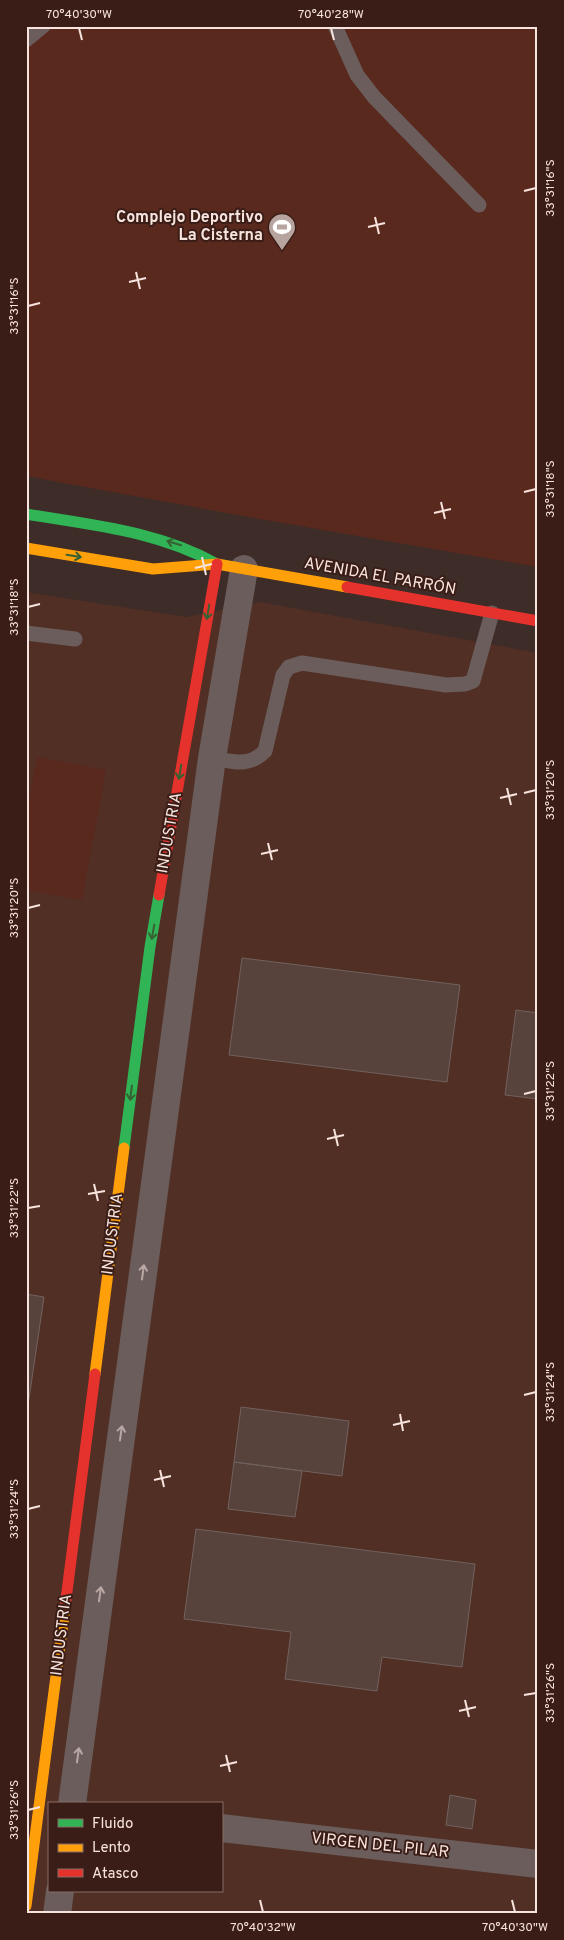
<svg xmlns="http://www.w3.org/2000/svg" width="564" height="1940" font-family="Overpass,sans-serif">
<rect width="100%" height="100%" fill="#3d2c28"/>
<path fill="#512f25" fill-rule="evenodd" d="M26 592 186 617 260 602 538 653V1914H26ZM49 1804H221V1891H49Z"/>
<path fill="#5a291e" d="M26 26H538V567L243 516 26 476Z
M37 757 106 770 82 900 26 890V816Z"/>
<path fill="#58423c" stroke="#71625e" d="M242 958 460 985 447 1082 229 1055Z
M516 1010 538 1013V1099L505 1095Z
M26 1294 44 1297 26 1419Z
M241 1407 349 1421 342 1476 234 1462Z
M234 1462 302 1471 295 1517 228 1509Z
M196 1529 475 1564 462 1667 382 1657 377 1691 285 1679 291 1632 184 1619Z
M450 1795 476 1800 472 1829 446 1825Z"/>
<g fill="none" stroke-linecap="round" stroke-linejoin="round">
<path stroke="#6a5d5b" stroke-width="15" d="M335 26 357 75 374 97 479 205
M26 40 43 26
M26 633 75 639
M212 758C233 761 248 768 265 751L283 675 289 667 302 663 446 685 465 684 473 681 492 613"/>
<path stroke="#6a5d5b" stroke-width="28" d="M72 1804 212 758 244 569
M221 1828 538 1864
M57 1914 60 1891"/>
<path stroke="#30b455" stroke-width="11" d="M26 514C92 525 158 531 217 564
M124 1148 150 947 159 895"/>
<path stroke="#ff9f0a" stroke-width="11" d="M26 548 153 569 217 564 347 587
M95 1374 124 1148
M26 1906 65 1607"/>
<path stroke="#e5322d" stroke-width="11" d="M347 587 538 621
M159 895 217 564
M65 1607 95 1374"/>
</g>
<defs><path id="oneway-shaft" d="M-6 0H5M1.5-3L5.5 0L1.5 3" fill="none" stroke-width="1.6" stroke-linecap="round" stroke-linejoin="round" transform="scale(1.25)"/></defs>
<g stroke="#366132">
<use href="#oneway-shaft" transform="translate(174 543) rotate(-163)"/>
<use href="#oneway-shaft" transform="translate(74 556) rotate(9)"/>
<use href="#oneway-shaft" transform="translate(208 612) rotate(100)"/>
<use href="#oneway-shaft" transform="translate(180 772) rotate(100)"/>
<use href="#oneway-shaft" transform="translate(153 932) rotate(100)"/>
<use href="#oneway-shaft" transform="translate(131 1093) rotate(97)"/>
</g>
<g stroke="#b8a7a3">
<use href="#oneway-shaft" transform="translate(143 1272) rotate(-82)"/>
<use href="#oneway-shaft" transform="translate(121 1433) rotate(-82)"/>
<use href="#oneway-shaft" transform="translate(100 1594) rotate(-82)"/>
<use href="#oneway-shaft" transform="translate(78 1755) rotate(-82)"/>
</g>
<path fill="none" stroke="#f8e4de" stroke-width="2" d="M79 28 82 40M331 28 334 40M524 191 536 188M375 217 379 234M368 227 385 223M136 272 140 289M129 282 146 278M28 306 40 303M524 492 536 489M441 502 445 519M434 513 451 509M202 557 206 575M195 568 212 564M28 607 40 604M507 788 511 805M524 793 536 790M500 798 517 794M268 843 272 860M261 854 278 850M28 908 40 905M524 1094 536 1091M334 1129 338 1146M327 1139 344 1135M94 1184 98 1201M88 1194 105 1191M28 1208 40 1206M524 1395 536 1392M400 1414 403 1431M393 1425 410 1421M160 1470 164 1487M154 1480 171 1476M28 1509 40 1506M524 1695 536 1693M465 1700 469 1717M459 1711 476 1707M226 1755 230 1772M220 1766 237 1762M28 1810 40 1807M260 1900 263 1912M512 1900 515 1912"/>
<defs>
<g id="stadium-pin" transform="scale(1.4375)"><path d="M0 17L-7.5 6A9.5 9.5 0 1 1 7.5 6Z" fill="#b7a49e" stroke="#3a1d16"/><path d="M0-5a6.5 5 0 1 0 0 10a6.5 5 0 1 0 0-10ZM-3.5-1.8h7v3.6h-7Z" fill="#fff"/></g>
</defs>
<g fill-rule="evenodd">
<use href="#stadium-pin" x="282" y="227"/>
</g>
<g text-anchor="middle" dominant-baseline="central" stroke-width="4" stroke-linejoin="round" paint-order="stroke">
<g font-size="16" font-weight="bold" fill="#f8e4de" stroke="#3a1d16" text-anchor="end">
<text x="263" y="218">Complejo Deportivo<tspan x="263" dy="18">La Cisterna</tspan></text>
</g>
<g font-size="16" fill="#f8e4de" stroke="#3a1d16">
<text transform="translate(380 577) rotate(10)">AVENIDA EL PARRÓN</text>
<text transform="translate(170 833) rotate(-80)">INDUSTRIA</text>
<text transform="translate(113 1234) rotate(-83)">INDUSTRIA</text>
<text transform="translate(62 1635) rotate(-83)">INDUSTRIA</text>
<text transform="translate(380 1846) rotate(6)">VIRGEN DEL PILAR</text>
</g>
</g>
<rect width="564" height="1940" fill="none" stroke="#3a1d16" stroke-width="55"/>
<rect x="48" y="1802" width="175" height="90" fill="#3a1d16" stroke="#866d66"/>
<rect x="58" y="1819" width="25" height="8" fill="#30b455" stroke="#866d66"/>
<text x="92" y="1828" font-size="15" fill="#f8e4de">Fluido</text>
<rect x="58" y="1844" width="25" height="8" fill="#ff9f0a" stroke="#866d66"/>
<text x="92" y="1852" font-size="15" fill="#f8e4de">Lento</text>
<rect x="58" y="1869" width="25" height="8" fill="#e5322d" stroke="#866d66"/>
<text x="92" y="1878" font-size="15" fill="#f8e4de">Atasco</text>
<rect x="28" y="28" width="508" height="1884" fill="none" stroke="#f8e4de" stroke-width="2"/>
<g font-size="12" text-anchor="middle" fill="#f8e4de">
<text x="79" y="18">70°40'30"W</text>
<text x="331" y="18">70°40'28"W</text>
<text transform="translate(550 188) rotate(-90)" y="4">33°31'16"S</text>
<text transform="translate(14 306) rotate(-90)" y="4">33°31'16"S</text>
<text transform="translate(550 489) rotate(-90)" y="4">33°31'18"S</text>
<text transform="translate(14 607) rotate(-90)" y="4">33°31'18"S</text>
<text transform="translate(550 790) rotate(-90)" y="4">33°31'20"S</text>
<text transform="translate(14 908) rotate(-90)" y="4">33°31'20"S</text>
<text transform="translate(550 1091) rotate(-90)" y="4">33°31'22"S</text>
<text transform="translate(14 1208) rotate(-90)" y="4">33°31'22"S</text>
<text transform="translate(550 1392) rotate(-90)" y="4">33°31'24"S</text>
<text transform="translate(14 1509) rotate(-90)" y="4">33°31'24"S</text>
<text transform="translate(550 1693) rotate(-90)" y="4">33°31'26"S</text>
<text transform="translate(14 1810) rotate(-90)" y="4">33°31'26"S</text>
<text x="263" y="1931">70°40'32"W</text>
<text x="515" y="1931">70°40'30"W</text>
</g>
</svg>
